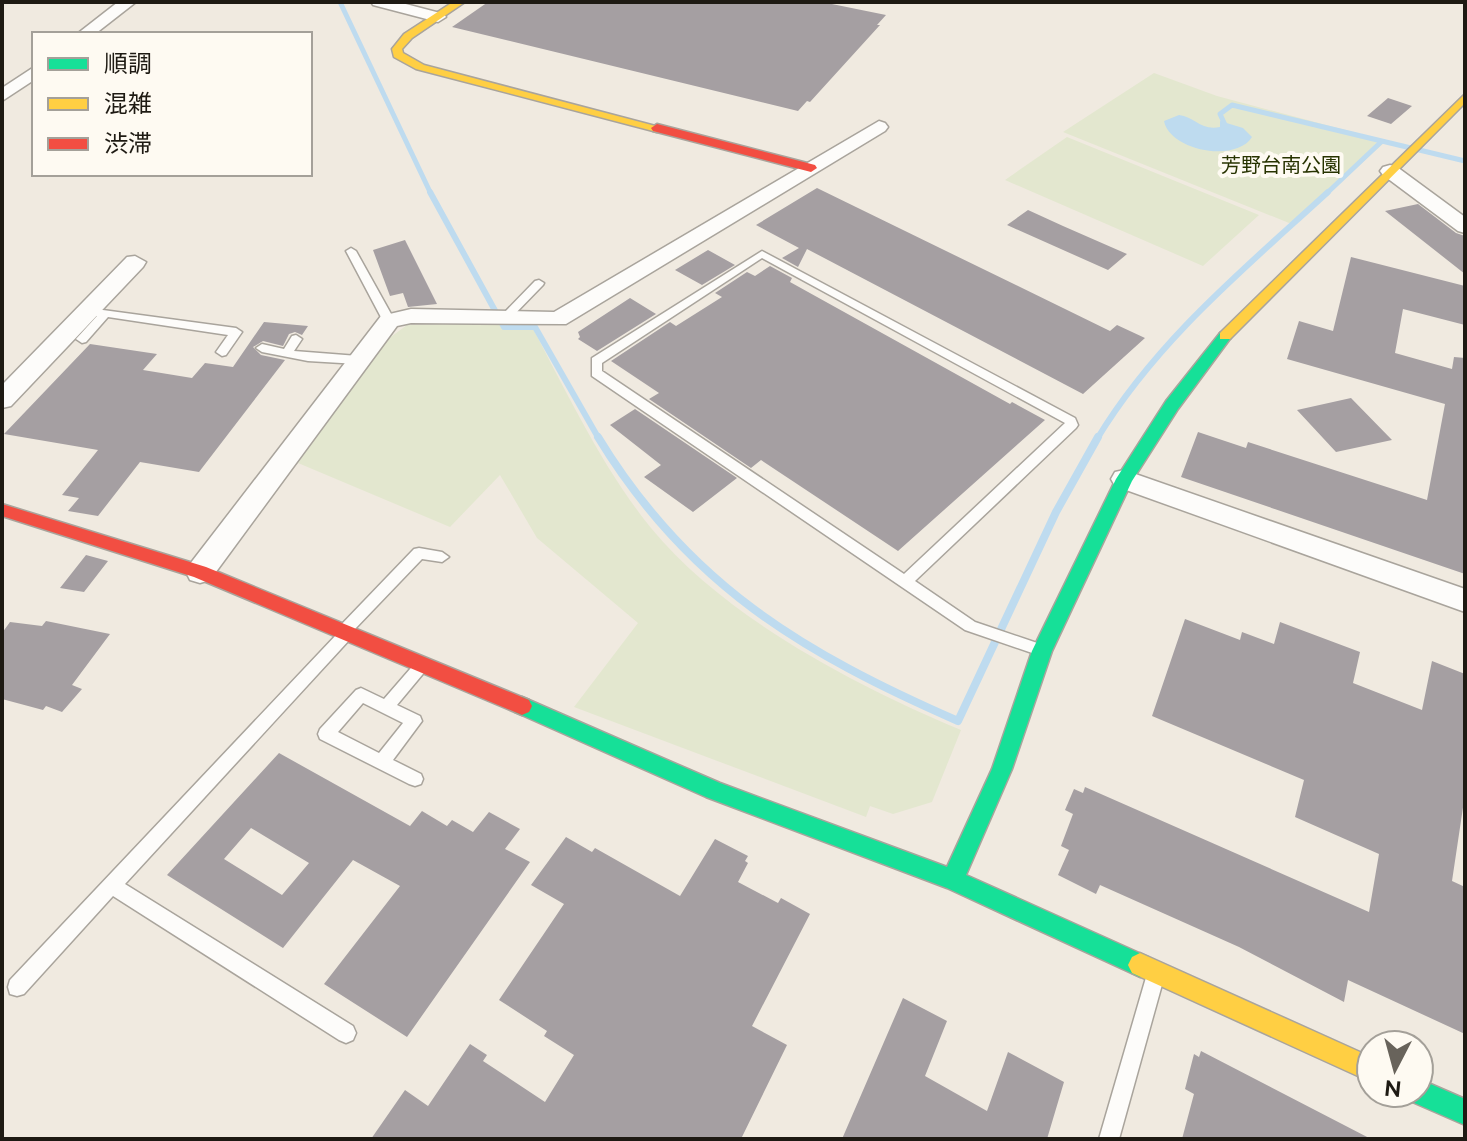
<svg xmlns="http://www.w3.org/2000/svg" width="1467" height="1141" font-family="Raleway,'Noto Sans JP',sans-serif">
<rect width="100%" height="100%" fill="#f0eae0"/>
<path fill="#e3e7cf" d="M1154 73 1217 96 1386 141 1294 225 1063 132Z
M1067 137 1259 215 1203 266 1005 180Z
M530 323C566 391 603 469 651 528 725 618 856 686 961 730L932 802 893 814 870 806 866 817 574 707 638 623 537 538 500 475 450 527 298 463 384 342 407 325Z"/>
<path fill="#bedbef" d="M1179 115C1195 117 1201 131 1220 127V121L1243 128 1252 137C1236 163 1170 151 1164 121Z"/>
<g fill="none" stroke-linecap="round" stroke-linejoin="round">
<path stroke="#bedbef" stroke-width="5" d="M340 2 431 194
M1226 127 1220 114 1232 105 1465 161
M1326 194 1381 142"/>
<path stroke="#bedbef" stroke-width="6" d="M430 192 504 327H535L599 439
M1097 439C1156 341 1245 268 1328 192"/>
<path stroke="#bedbef" stroke-width="8" d="M598 437C688 585 803 653 958 721L1056 512 1098 437"/>
</g>
<path fill="#a59fa2" fill-rule="evenodd" d="M488 2H822L886 15 877 25H880L810 102 807 101 798 111 452 27Z
M1388 98 1412 106 1391 124 1367 116Z
M817 188 1110 331 1117 325 1145 338 1083 394 807 249 798 267 782 258 799 248 756 225Z
M1418 204 1456 233 1465 236V274L1385 211Z
M1028 210 1063 226 1127 254 1108 270 1007 225Z
M405 240 437 304 408 307 403 293 390 296 373 250Z
M708 250 735 265 702 285 675 270Z
M1351 257 1465 286V325L1403 309 1395 353 1452 369 1454 357 1465 358V574L1181 477 1198 432 1246 448 1248 442 1427 500 1445 404 1287 359 1299 321 1333 331Z
M770 266 792 278 790 282 1010 404 1012 402 1045 420 898 551 761 460 751 468 649 399 659 393 611 361 670 322 676 326 722 297 715 293 747 272 755 276Z
M630 298 656 314 597 351 578 339 580 337 578 332Z
M264 322 308 326 302 335 295 332 289 334 283 346 263 341 253 347 261 355 285 360 199 472 140 462 98 516 68 511 79 498 62 495 98 450 4 434 90 344 157 354 143 370 192 378 205 363 233 367Z
M1351 398 1392 440 1336 452 1297 410Z
M635 409 737 478 693 512 644 477 661 465 610 425Z
M86 555 108 561 84 592 60 588Z
M1185 619 1240 640 1242 632 1274 644 1280 622 1360 652 1353 683 1422 710 1432 661 1465 674V794L1452 881 1465 887V1034L1348 980 1344 1002 1239 947 1100 885 1096 894 1058 875 1069 850 1061 846 1073 814 1065 810 1074 789 1083 793 1085 787 1369 912 1379 854 1295 817 1304 780 1152 716Z
M46 621 110 634 72 685 82 689 62 712 46 706 43 710 2 699V633L10 622 42 626Z
M279 753 410 826 422 811 447 826 452 820 473 832 489 812 520 829 505 849 530 862 407 1037 324 984 400 886 353 860 283 948 167 875ZM251 828 309 863 282 895 224 859Z
M566 837 592 852 595 848 680 896 715 839 748 856 745 861 748 863 738 882 778 903 781 898 810 914 752 1026 787 1045 741 1139H371L405 1090 428 1106 470 1044 487 1055 483 1061 545 1102 574 1055 544 1036 547 1031 499 1000 564 904 531 885Z
M903 998 947 1021 925 1076 987 1111 1008 1052 1064 1082 1047 1139H842Z
M1201 1051 1371 1139H1182L1194 1094 1185 1089 1194 1054 1199 1057Z"/>
<g fill="none" stroke-linecap="round" stroke-linejoin="round">
<g stroke="#a9a49c" stroke-width="3">
<path id="lane" d="M351 248 356 251 395 321 393 324H385L383 321 346 251Z
M762 251 1075 418 1078 425 1076 428 915 581 975 622 1046 646 1048 650 1046 654 1041 656 965 630 592 376V358ZM762 258 1065 423 904 574 602 371V363Z
M539 280 544 283 543 285 510 319H502V315L535 281Z
M88 308 236 328 242 332 226 355 222 356 216 352 228 335 108 317 86 342 82 343 76 339 97 316 84 313 82 311Z
M296 335 302 339 294 351 358 356 364 360 358 364 308 361 262 352 256 348 262 344 284 349 292 336Z
M419 548 442 552 449 557 442 562 422 559 353 631 352 637 125 884 353 1026 356 1033 353 1040 346 1043 339 1040 113 896 24 994 17 996 10 994 8 987 10 980 338 633 339 627 414 549Z
M422 659 427 661 430 665 427 669 397 705 420 716 422 721 393 760 421 774 423 779 421 784 415 786 409 784 320 739 318 734 320 729 356 690 361 688 384 699 417 661ZM363 703 403 723 379 753 338 732Z
M1154 972 1161 974 1163 981 1119 1139H1099L1145 981 1147 974Z"/>
</g>
<g stroke="#a9a49c" stroke-width="3">
<path id="street" d="M118 2H136L95 34H77Z
M371 2H398L444 14 446 17 438 22 373 5Z
M34 67V80L2 101V88Z
M879 121 885 123 888 127 885 131 566 324 411 323 397 326 210 580 200 583 190 580 186 572 190 564 381 316 411 309 554 312Z
M1390 165 1397 167 1465 217V233L1458 231 1383 175 1380 171 1383 167Z
M135 256 146 262 143 267 11 406 2 408V385L127 257Z
M1124 470 1465 589V612L1115 486 1111 479 1115 472Z"/>
</g>
<g stroke="#a9a49c" stroke-width="3">
<path id="fast" d="M1225 331 1232 336 1178 409 1132 481 1052 651 1012 769 966 875 1148 957 1152 965 1148 973 1140 977 947 888 706 797 515 712 512 706 515 700 522 697 529 700 720 783 947 867 992 769 1032 651 1116 479 1166 401 1220 333Z
M1419 1079 1465 1099V1125L1410 1101 1407 1093H1419Z"/>
</g>
<g stroke="#a9a49c" stroke-width="3">
<path id="slow" d="M453 2H465L412 38 402 49 403 53 424 65 663 128 657 132 416 69 394 57 392 49 404 34Z
M1465 94V103L1230 339H1220V333Z
M1140 953 1371 1057V1082L1132 973 1128 965 1132 957Z"/>
</g>
<g stroke="#a9a49c" stroke-width="3">
<path id="jam" d="M657 124 815 165 817 168 811 172 653 131 651 128Z
M2 504 206 567 529 700 532 706 529 712 522 715 515 712 194 577 2 516Z"/>
</g>
<use href="#lane" fill="#fdfcfa" fill-rule="evenodd"/>
<use href="#street" fill="#fdfcfa" fill-rule="evenodd"/>
<use href="#fast" fill="#16e098" fill-rule="evenodd"/>
<use href="#slow" fill="#ffcf43" fill-rule="evenodd"/>
<use href="#jam" fill="#f24e42" fill-rule="evenodd"/>
</g>
<g text-anchor="middle" dominant-baseline="central" stroke-width="8" stroke-linejoin="round" paint-order="stroke">
<g font-size="20" fill="#273300" stroke="#fefaf2">
<text x="1281" y="165">芳野台南公園</text>
</g>
</g>
<rect width="1467" height="1141" fill="none" stroke="#1e1a13" stroke-width="8"/>
<rect x="32" y="32" width="280" height="144" fill="#fefaf2" stroke="#a4a099" stroke-width="2"/>
<rect x="48" y="58" width="40" height="12" fill="#16e098" stroke="#a4a099" stroke-width="2"/>
<text x="104" y="72" font-size="24" fill="#1e1a13">順調</text>
<rect x="48" y="98" width="40" height="12" fill="#ffcf43" stroke="#a4a099" stroke-width="2"/>
<text x="104" y="112" font-size="24" fill="#1e1a13">混雑</text>
<rect x="48" y="138" width="40" height="12" fill="#f24e42" stroke="#a4a099" stroke-width="2"/>
<text x="104" y="152" font-size="24" fill="#1e1a13">渋滞</text>
<g transform="translate(1395 1069) rotate(186)"><circle r="38" fill="#fefaf2" stroke="#a4a099" stroke-width="2"/>
<path d="M0-6L14 30L0 20L-14 30Z" fill="#68635b"/>
<text y="-12" font-size="22" font-weight="bold" text-anchor="middle" fill="#1e1a13">N</text>
</g>
</svg>
